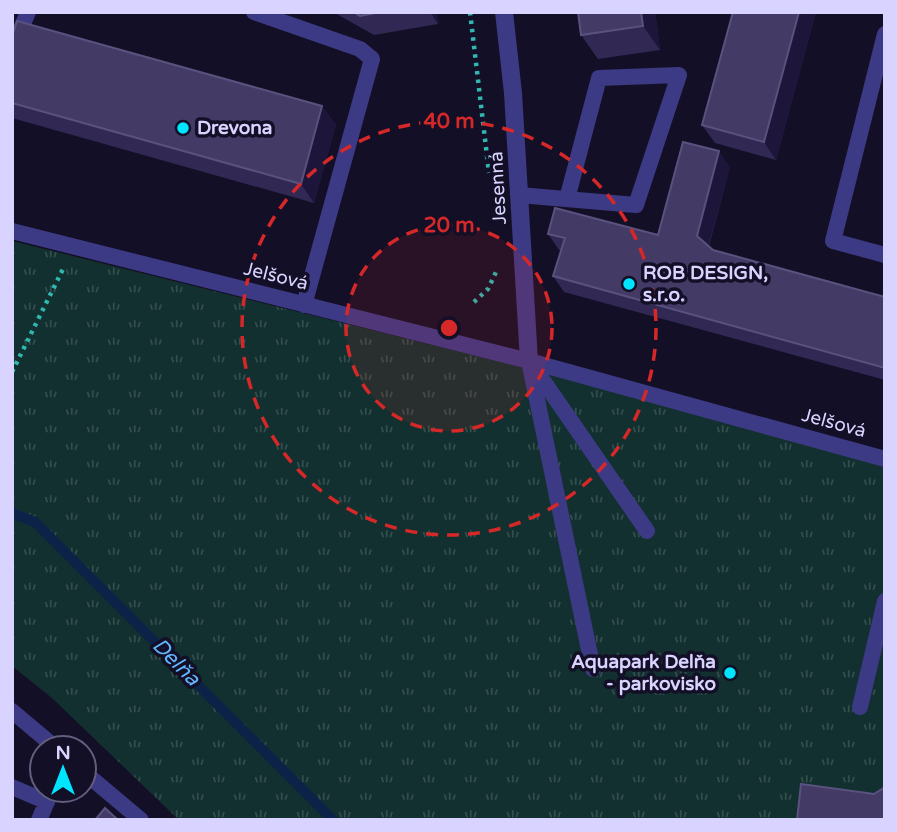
<svg xmlns="http://www.w3.org/2000/svg" width="897" height="832" font-family="'Varela Round',sans-serif">
<defs>
<pattern id="grass-tufts" width="24" height="20" patternUnits="userSpaceOnUse" patternTransform="scale(1.75)"><rect width="24" height="20" fill="#12302f"/><path d="M3 7l-1-3M5 7V3M7 7l1-3M15 17l-1-3M17 17v-4M19 17l1-3" fill="none" stroke="#344d4e"/></pattern>
</defs>
<rect width="100%" height="100%" fill="#130f26"/>
<path fill="url(#grass-tufts)" d="M12 241 545 373 885 460V820H179L52 698 12 666Z"/>
<g fill="none" stroke-linecap="round" stroke-linejoin="round">
<path stroke="#0c2248" stroke-width="10" d="M12 513 35 522 333 820"/>
<path stroke="#2fb8b0" stroke-width="4.5" stroke-dasharray="3.5 5" stroke-linecap="butt" d="M470 12 489 173
M474 302 488 289 496 272
M12 372 63 269"/>
<path stroke="#3d3a85" stroke-width="16" d="M254 12 360 49 372 59 304 305
M885 34 833 241 885 255
M12 51 28 12
M519 195 636 205 679 75 599 78 567 199
M12 231 529 361 885 459
M529 361 593 669
M533 366 647 531
M860 707 885 601
M12 711 56 748
M84 772 141 820
M12 787 47 802
M39 820 52 790"/>
<path stroke="#3d3a85" stroke-width="18" d="M504 12 513 93 529 361"/>
</g>
<path fill="#312854" d="M333 12H436L438 24 374 35Z
M655 12 660 50 598 59 581 35Z
M733 12H816L776 160 715 143 702 125Z
M12 37 322 106 336 125 314 203 12 118Z
M730 167 709 246 713 250 885 297V380L564 292 553 276 561 250H559L548 234 658 235Z"/>
<path fill="#1d163a" d="M430 12H436L438 24Z
M641 12H655L660 50 643 26Z
M799 12H816L776 160 764 142Z
M322 106 336 125 314 203 301 184Z
M719 151 730 167 707 251 697 236Z"/>
<path fill="#433a66" stroke="#5a527e" stroke-width="2" d="M354 12H381L360 16Z
M578 12H641L643 26 581 35Z
M733 12H799L764 142 702 125Z
M17 21 322 106 301 184 12 103V37Z
M683 142 719 151 697 236 713 250 885 297V368L553 276 565 238 548 234 555 208 658 235Z
M801 784 874 794 885 787V820H797Z
M105 808 118 820H95Z"/>
<circle cx="449" cy="328" r="103" fill="#d62828" fill-opacity=".12"/>
<g fill="none" stroke="#d62828" stroke-width="3.5" stroke-dasharray="12 9">
<circle cx="449" cy="328" r="103"/>
<circle cx="449" cy="328" r="207"/>
</g>
<g fill="#00e5ff" stroke="#130f26" stroke-width="2.5">
<circle cx="183" cy="128" r="7"/>
<circle cx="629" cy="284" r="7"/>
<circle cx="730" cy="673" r="7"/>
</g>
<g text-anchor="middle" dominant-baseline="central" stroke-width="7" stroke-linejoin="round" paint-order="stroke">
<g font-size="19" font-weight="bold" fill="#d9d4ff" stroke="#130f26" text-anchor="start">
<text x="197" y="128">Drevona</text>
<text x="643" y="273">ROB DESIGN,<tspan x="643" dy="22">s.r.o.</tspan></text>
<text x="716" y="662" text-anchor="end">Aquapark Delňa<tspan x="716" dy="22">- parkovisko</tspan></text>
</g>
<g font-size="19" fill="#d9d4ff" stroke="#130f26">
<text transform="translate(498 188) rotate(-93)">Jesenná</text>
<text transform="translate(276 276) rotate(14)">Jelšová</text>
<text transform="translate(834 423) rotate(15)">Jelšová</text>
</g>
<g font-size="21" font-style="italic" fill="#62b6ff" stroke="#130f26">
<text transform="translate(176 662) rotate(45)">Delňa</text>
</g>
</g>
<circle cx="449" cy="328" r="10" fill="#d62828" stroke="#130f26" stroke-width="3.5"/>
<g font-size="21" text-anchor="middle" font-weight="bold" fill="#d62828" stroke="#130f26" stroke-width="7" stroke-linejoin="round" paint-order="stroke">
<text x="449" y="128">40 m</text>
<text x="449" y="232">20 m</text>
</g>
<rect width="897" height="832" fill="none" stroke="#d9d4ff" stroke-width="28"/>
<g transform="translate(63 769)"><circle r="33" fill="#130f26" stroke="#625e7d" stroke-width="2"/>
<path d="M0-5L12 26L0 18L-12 26Z" fill="#00e5ff"/>
<text y="-10" font-size="19" font-weight="bold" text-anchor="middle" fill="#d9d4ff">N</text>
</g>
</svg>
